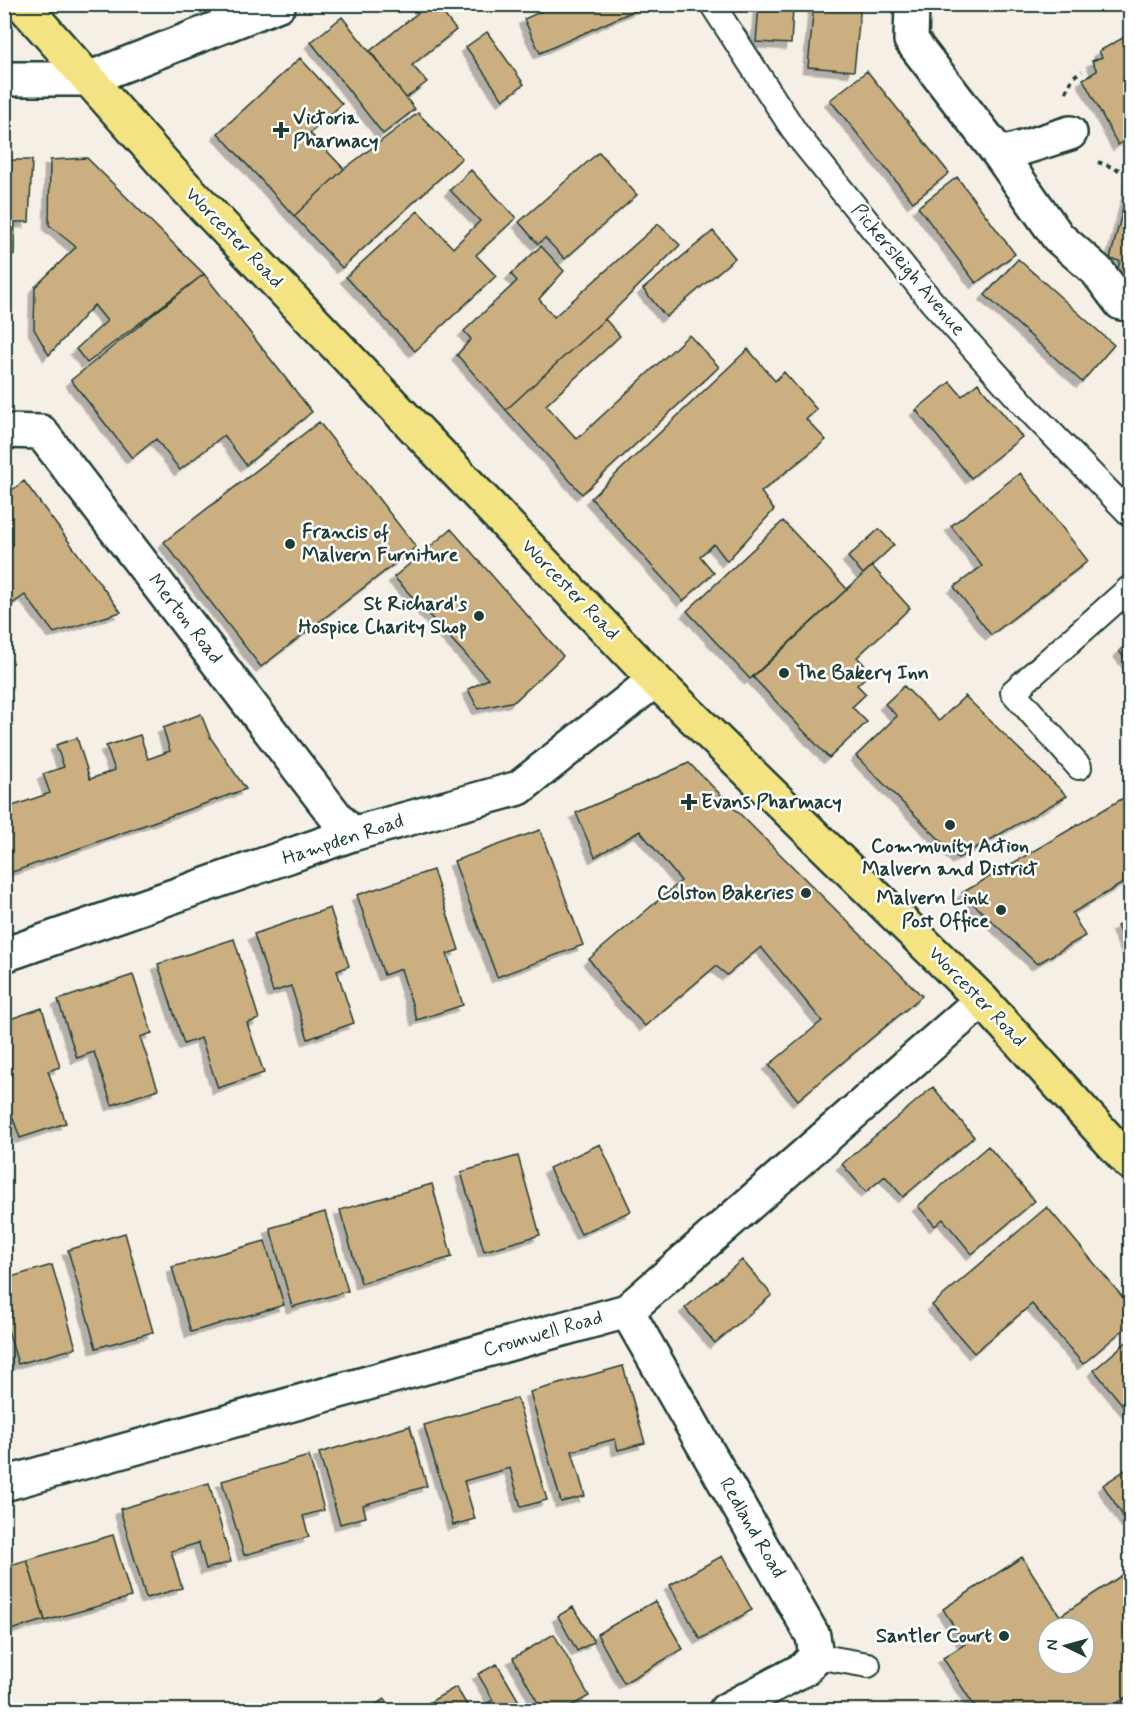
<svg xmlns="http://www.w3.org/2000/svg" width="1135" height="1715" font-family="Mynerve,sans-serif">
<defs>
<filter id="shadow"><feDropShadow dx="-5.5" dy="5.5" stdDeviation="0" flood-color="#0004"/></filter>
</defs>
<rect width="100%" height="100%" fill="#f5efe6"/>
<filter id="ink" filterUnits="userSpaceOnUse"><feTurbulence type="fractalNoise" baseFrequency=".0167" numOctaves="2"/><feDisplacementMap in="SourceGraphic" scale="12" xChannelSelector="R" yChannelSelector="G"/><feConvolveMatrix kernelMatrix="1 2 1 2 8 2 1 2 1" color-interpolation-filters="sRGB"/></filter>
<g filter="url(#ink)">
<path fill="#ccaf81" stroke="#1f3d34" stroke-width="1.5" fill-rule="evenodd" filter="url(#shadow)" d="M429 4H436L456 30 412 65 427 82 406 98 370 51Z
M539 4H649L540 53 524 19 542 11Z
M814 4H861L854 71 808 67Z
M759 5 793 8 791 44 756 42Z
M342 17 415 109 383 134 311 42Z
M487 32 524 84 503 100 466 47Z
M1130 34V137L1118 145 1083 79 1097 71 1092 61 1102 57 1099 51Z
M300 58 342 104 310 133 344 169 294 216 218 133Z
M867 71 949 173 913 202 830 100Z
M418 113 462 158 342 268 294 216 344 169Z
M599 152 637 195 565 259 545 238 538 244 519 222Z
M87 158 204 274 87 363 76 349 107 321 94 305 49 355 34 329 35 287 76 247 49 225 50 160Z
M4 160H32L29 222H15L14 255 4 254Z
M471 170 516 218 476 255 496 276 415 351 346 277 418 211 453 248 480 221 450 190Z
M957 177 1015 254 976 283 918 207Z
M1130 182V288L1114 283 1120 261 1110 259Z
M658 224 680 245 605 319 506 410 457 355 471 339 464 331 517 281 511 274 541 246 564 271 539 299 554 317Z
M713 231 735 258 666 317 643 289Z
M1018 259 1114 345 1082 382 985 295Z
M204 274 312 412 246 465 224 435 180 470 156 439 132 458 71 380Z
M605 319 620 336 546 405 577 439 689 335 719 367 582 494 506 410Z
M748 349 775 381 784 372 817 410 806 419 826 440 761 492 774 510 727 561 714 544 700 556 714 573 683 601 591 498Z
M950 382 962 396 978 383 1022 437 971 478 916 410Z
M319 422 416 547 261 667 164 542Z
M1020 473 1088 561 991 635 954 587 982 566 951 526Z
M24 481 121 612 54 633 25 595 9 606 4 601V496Z
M783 521 847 589 750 679 687 611Z
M451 529 563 656 515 701 478 709 468 689 488 679 394 577Z
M879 529 894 545 863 574 848 557Z
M872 566 910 608 857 657 871 672 857 685 866 694 852 707 867 722 829 758 753 677Z
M1130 641V665L1119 651Z
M904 686 939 721 965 696 1067 796 958 858 856 756 897 716 885 704Z
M201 714 210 737 246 789 4 875V809L50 793 43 774 64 767 56 745 77 738 90 779 115 770 106 746 140 735 148 759 170 751 163 728Z
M689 763 922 996 798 1100 769 1065 822 1021 761 947 727 975 716 966 645 1026 617 996 589 959 681 881 640 831 595 857 576 813Z
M1130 794V879L1072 913 1085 936 1037 964 962 893Z
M540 830 583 945 497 977 454 861Z
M433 870 459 950 447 954 463 1005 417 1020 401 969 384 975 357 895Z
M330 908 349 966 337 971 354 1023 308 1039 291 986 273 992 254 934Z
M1130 919V954L1117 926Z
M234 939 259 1019 247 1023 264 1073 218 1088 201 1038 184 1044 158 964Z
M133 975 152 1033 140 1037 158 1089 112 1105 94 1052 77 1058 58 1000Z
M42 1008 60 1067 48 1071 66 1123 20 1138 4 1093V1021Z
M933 1087 974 1137 903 1197 885 1176 866 1192 842 1164Z
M600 1144 631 1211 581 1234 549 1168Z
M988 1146 1035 1201 972 1254 943 1219 935 1226 918 1206Z
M518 1156 540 1235 484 1251 461 1172Z
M432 1184 452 1257 361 1283 340 1210Z
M1047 1207 1130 1306V1324L1083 1364 1032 1304 974 1353 932 1305Z
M325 1212 348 1291 292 1307 270 1228Z
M125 1233 153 1332 96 1348 68 1250Z
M265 1241 284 1305 191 1332 172 1267Z
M742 1260 772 1295 715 1343 685 1308Z
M52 1265 76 1348 18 1364 4 1317V1279Z
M1130 1339V1414L1094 1370Z
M623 1366 645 1443 618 1450 615 1439 572 1451 585 1496 561 1502 530 1392Z
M517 1398 547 1500 521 1507 510 1468 464 1481 475 1519 453 1525 424 1425Z
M410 1426 427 1486 363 1505 366 1517 340 1524 319 1453Z
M309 1456 324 1510 303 1516 309 1537 244 1555 222 1481Z
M1130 1467V1520L1127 1522 1103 1485Z
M209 1483 231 1562 206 1569 199 1543 171 1551 182 1588 146 1598 120 1509Z
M113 1535 131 1597 45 1621 27 1560Z
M722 1556 752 1610 700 1639 670 1585Z
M1022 1557 1060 1616 1130 1570V1695L1107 1710H977L943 1658 965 1644 943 1609ZM1048 1628H1084V1664H1048Z
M27 1560 45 1620 4 1632V1567Z
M655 1601 683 1649 624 1683 597 1634Z
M573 1607 594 1642 577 1651 558 1616Z
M554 1634 589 1696 564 1710H542L513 1658Z
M497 1664 524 1710H475L493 1700 478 1674Z
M456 1687 470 1710H422L421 1707Z
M385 1699 391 1710H365Z"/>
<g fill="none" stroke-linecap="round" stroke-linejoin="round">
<g stroke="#1f3d34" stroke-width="28">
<path id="lane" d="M712 4 797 135 932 302 1027 408 1130 514
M1079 767 1013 692 1130 588
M816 1656 868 1665"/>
</g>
<g stroke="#1f3d34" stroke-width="38">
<path id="street" d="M912 4 911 40 1000 155 1058 237 1097 271 1121 303
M1000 155 1070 133
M4 431 41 432 337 818 352 834
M4 955 352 834 519 788 655 680
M627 1311 813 1636 816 1656 804 1669 726 1710
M4 1484 627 1311 982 1000"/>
</g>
<g stroke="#1f3d34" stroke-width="38">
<path id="secondary" d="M4 79H88L279 4"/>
</g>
<g stroke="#1f3d34" stroke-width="38">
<path id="highway" d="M22 4 172 173 655 680 982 1000 1130 1163"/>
</g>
<path stroke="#1f3d34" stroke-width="4" stroke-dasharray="4.5 4.5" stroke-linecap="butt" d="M1066 92 1073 77 1082 71
M1098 162 1122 171"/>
<use href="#lane" stroke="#fff" stroke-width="24"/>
<use href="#street" stroke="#fff" stroke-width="33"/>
<use href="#secondary" stroke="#fff" stroke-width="33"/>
<use href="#highway" stroke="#f4e382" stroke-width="33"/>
</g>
</g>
<g fill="#1f3d34" stroke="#fff" stroke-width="2">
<path d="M278 121h6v6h6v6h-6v6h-6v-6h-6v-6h6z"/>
<circle cx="290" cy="544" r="6"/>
<circle cx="479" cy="616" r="6"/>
<circle cx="784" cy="673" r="6"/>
<path d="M686 793h6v6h6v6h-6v6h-6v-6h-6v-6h6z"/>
<circle cx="950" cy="825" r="6"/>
<circle cx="806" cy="893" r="6"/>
<circle cx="1001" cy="910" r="6"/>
<circle cx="1004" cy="1636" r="6"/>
</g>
<g text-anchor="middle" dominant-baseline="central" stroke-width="5" stroke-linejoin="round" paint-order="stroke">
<g font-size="20" font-weight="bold" fill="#1f3d34" stroke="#fff" text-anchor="start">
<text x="293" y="118">Victoria<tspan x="293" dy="23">Pharmacy</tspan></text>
<text x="302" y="532">Francis of<tspan x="302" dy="23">Malvern Furniture</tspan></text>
<text x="467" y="604" text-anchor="end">St Richard's<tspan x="467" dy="23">Hospice Charity Shop</tspan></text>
<text x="796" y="673">The Bakery Inn</text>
<text x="701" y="802">Evans Pharmacy</text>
<text x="950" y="846" text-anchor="middle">Community Action<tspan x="950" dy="23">Malvern and District</tspan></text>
<text x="794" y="893" text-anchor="end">Colston Bakeries</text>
<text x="989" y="898" text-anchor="end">Malvern Link<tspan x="989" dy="23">Post Office</tspan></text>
<text x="992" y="1636" text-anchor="end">Santler Court</text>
</g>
<g font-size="20" fill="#1f3d34" stroke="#fff">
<text transform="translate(234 238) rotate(46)">Worcester Road</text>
<text transform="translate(908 270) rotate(50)">Pickersleigh Avenue</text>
<text transform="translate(570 590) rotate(46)">Worcester Road</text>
<text transform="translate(185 619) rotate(52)">Merton Road</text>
<text transform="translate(343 840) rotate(-18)">Hampden Road</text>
<text transform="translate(977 997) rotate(46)">Worcester Road</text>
<text transform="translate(543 1334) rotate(-16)">Cromwell Road</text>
<text transform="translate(752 1528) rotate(60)">Redland Road</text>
</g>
</g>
<rect width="1135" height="1715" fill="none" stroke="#fff" stroke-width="24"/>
<rect x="12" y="12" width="1111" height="1691" fill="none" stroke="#1f3d34" stroke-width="2" filter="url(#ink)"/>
<g transform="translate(1066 1646) rotate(275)"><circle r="28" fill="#ffffff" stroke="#a5b1ae" stroke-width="1.5"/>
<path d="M0-4.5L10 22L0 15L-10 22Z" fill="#1f3d34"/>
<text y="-9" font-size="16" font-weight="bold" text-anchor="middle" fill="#1f3d34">N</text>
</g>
</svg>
